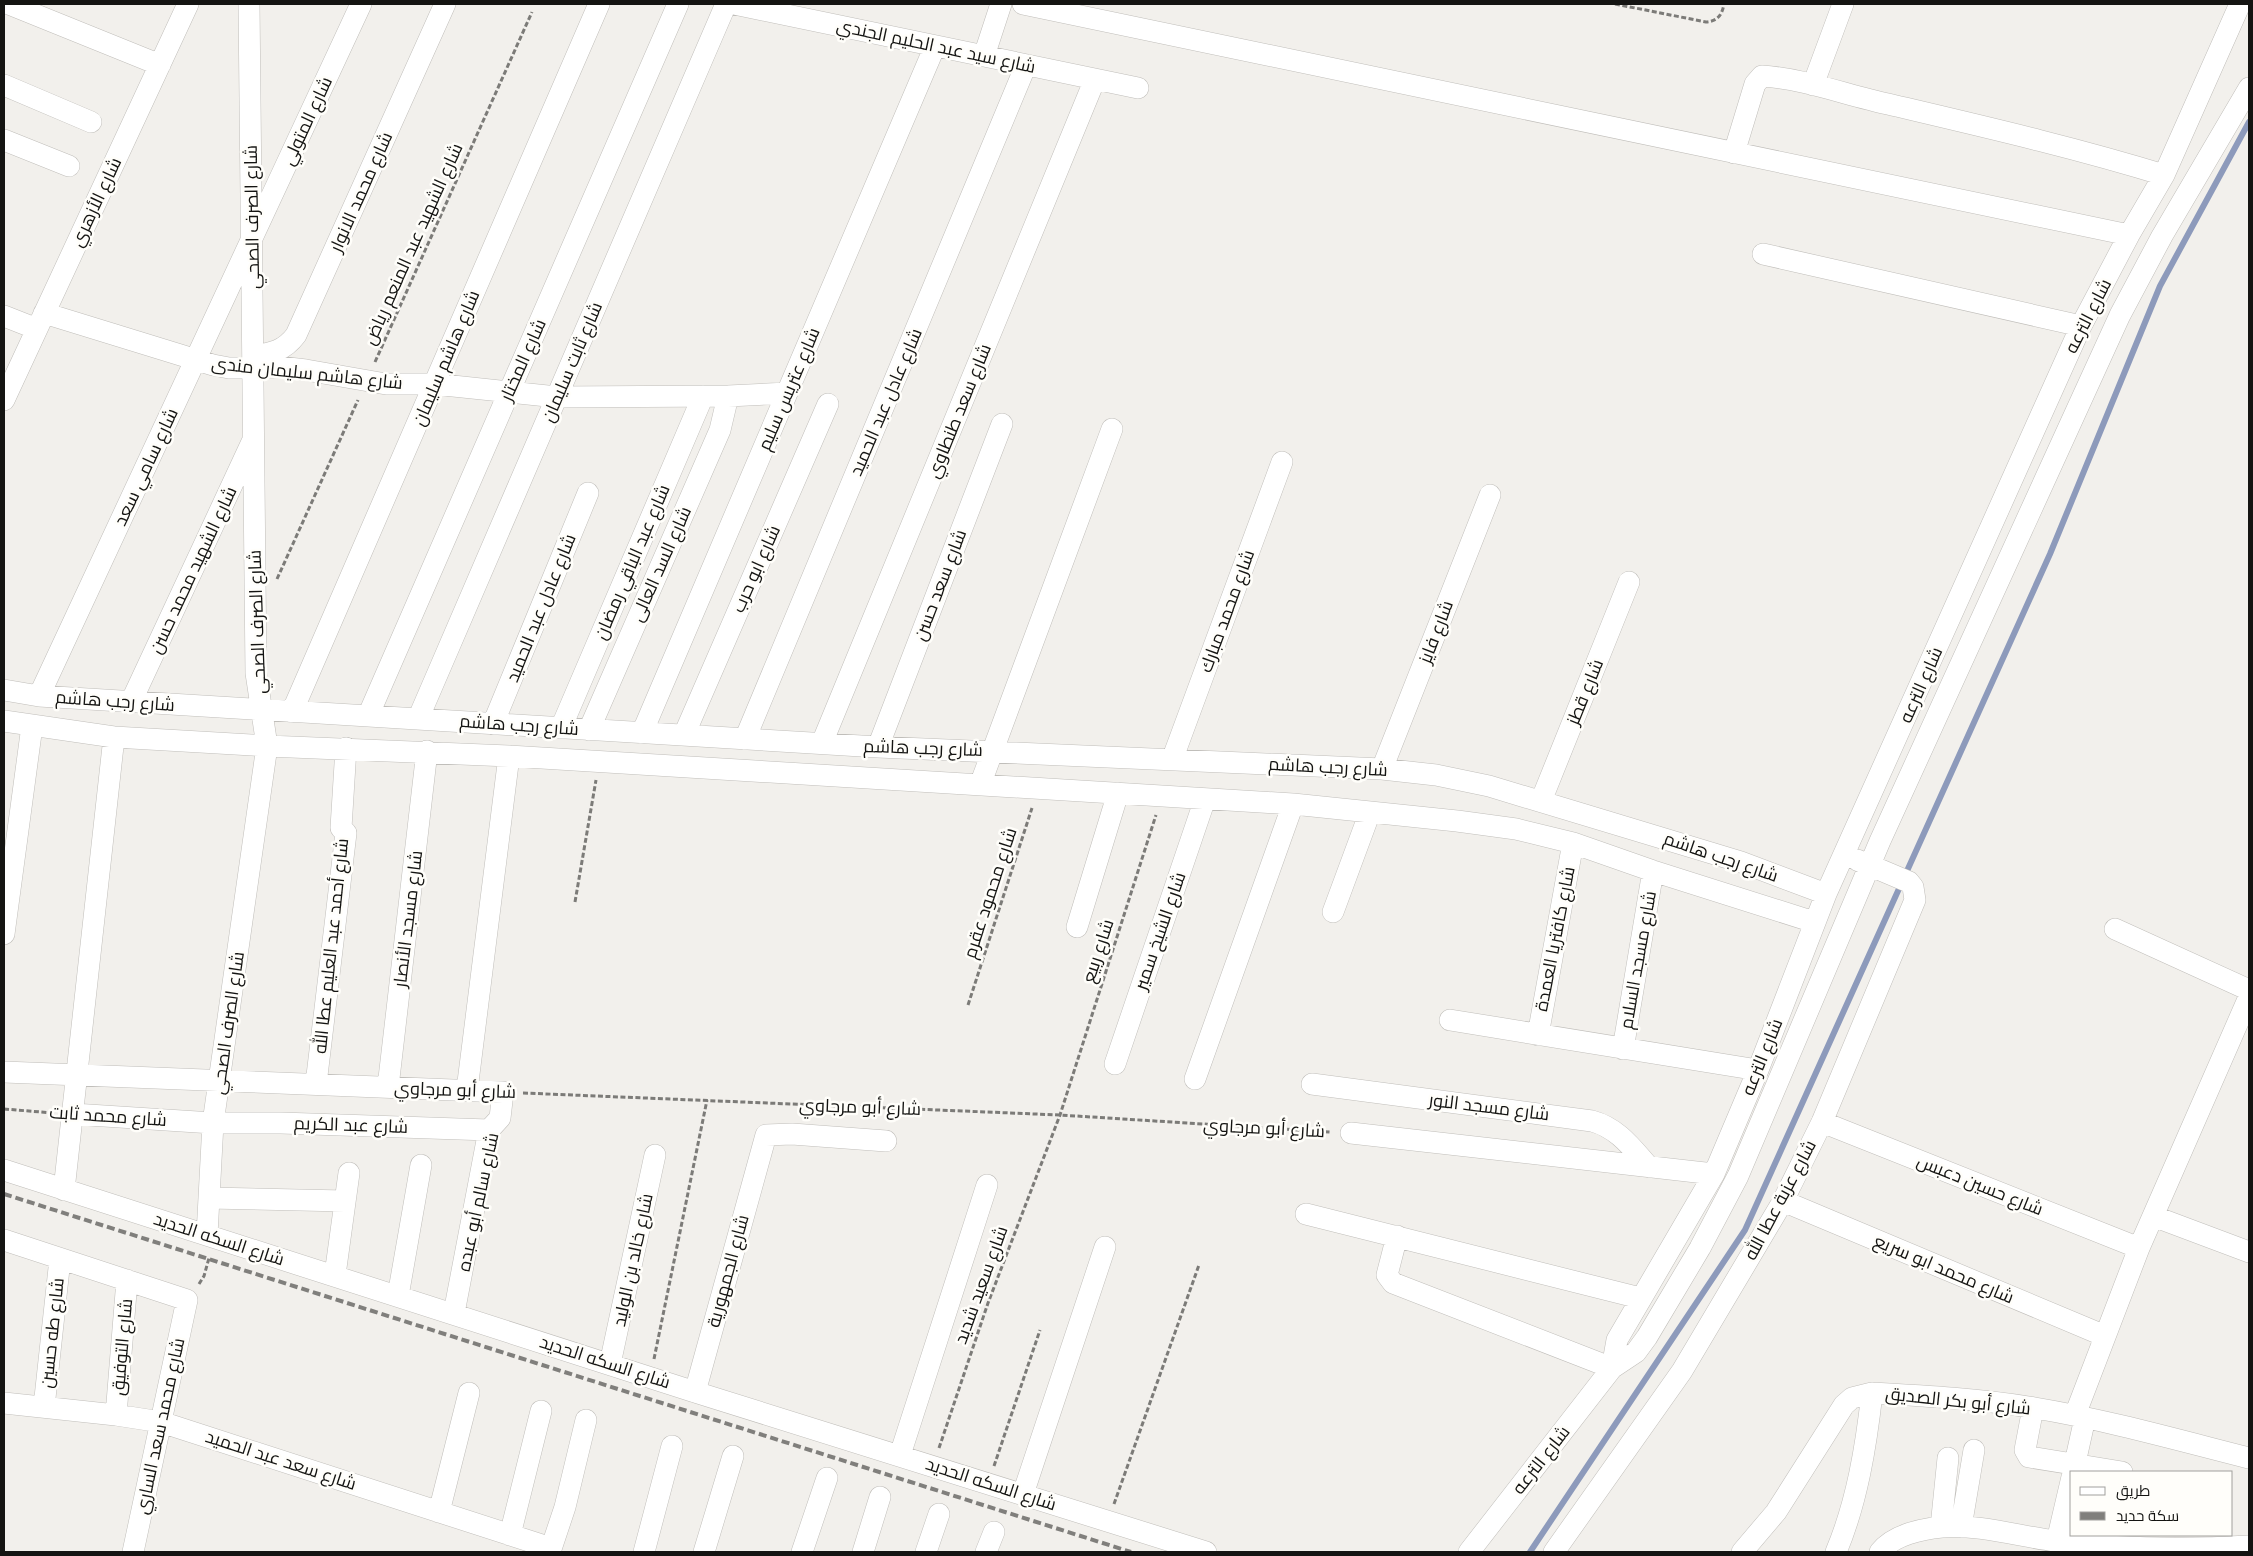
<svg xmlns="http://www.w3.org/2000/svg" width="2253" height="1556" font-family="Figtree,Cairo,sans-serif">
<rect width="100%" height="100%" fill="#f2f0ec"/>
<g fill="none" stroke-linecap="round" stroke-linejoin="round">
<path stroke="#8d9abb" stroke-width="6" d="M1530 1552 1745 1230 2050 554 2160 286 2249 122"/>
<g stroke="#c0beba" stroke-width="22">
<path id="minor" d="M9 4 160 65
M734 4 1138 88
M1023 4 2129 235
M984 56 1001 4
M4 85 91 122
M1813 85 1843 4
M4 140 69 166
M1734 153 1755 84 1762 76C1805 79 1846 95 1888 104 1981 126 2073 147 2164 175
M1763 254 2081 326
M44 313 213 365 229 368 280 367 306 370 386 384H434L557 397 728 396 787 393
M4 316 37 329
M253 356C272 353 284 351 296 335L445 4
M4 400 188 4
M4 690 39 696 878 747 1382 769 1436 775 1489 786 1741 862 1826 894
M39 696 361 4
M131 702 252 442
M292 712 599 4
M368 716 678 4
M418 719 726 4
M4 721 114 737 267 746 509 756 1293 804 1457 821 1516 829 1573 843 1653 871 1814 922
M493 724 588 493
M561 728 703 396
M589 730 720 430 728 396
M642 733 935 46
M684 735 828 404
M745 739 1026 65
M822 743 1095 79
M878 747 1002 424
M1172 760 1282 462
M1382 769 1490 495
M980 785 1112 429
M1541 801 1629 582
M1333 912 1370 812
M1077 927 1118 793
M2115 929 2249 990
M4 934 32 726
M1450 1020 1758 1070
M1538 1035 1573 843
M1623 1049 1653 871
M1115 1064 1205 799
M4 1072 503 1092 500 1118 489 1130 454 1313
M1195 1079 1293 804
M316 1084 346 833 341 828 346 748
M1312 1084 1592 1121C1618 1128 1632 1148 1649 1167
M388 1087 427 751
M467 1090 509 756
M73 1114 213 1123H281L489 1130
M1822 1122 2139 1248
M1351 1133 1714 1174
M4 1170 695 1392 1206 1552
M64 1190 114 737
M209 1198 345 1201
M1783 1201 2105 1336
M1306 1214 1640 1298
M2153 1216 2249 1252
M207 1235 213 1123 267 746 256 673 249 4
M1397 1236 1387 1275 1393 1283 1612 1368
M4 1240 187 1300 133 1552
M335 1275 349 1173
M398 1296 421 1165
M610 1364 655 1155
M1612 1368 1617 1340 1714 1174 1758 1070 1826 894 2081 326 2129 235 2164 175 2240 4
M695 1392 766 1135 792 1134 886 1141
M4 1403 116 1415 161 1422 551 1548
M44 1407 60 1259
M2033 1408 2025 1450 2029 1457 2122 1472
M116 1415 127 1280
M2075 1415 2139 1248 2249 997
M900 1455 987 1185
M2073 1472 2085 1418
M1023 1494 1105 1247
M439 1512 469 1393
M1941 1527 1948 1458
M1961 1527 1974 1450
M510 1535 541 1411
M2057 1541 2072 1477
M550 1552 565 1507 586 1420
M644 1552 672 1446
M704 1552 733 1456
M802 1552 827 1478
M863 1552 880 1497
M926 1552 939 1514
M986 1552 994 1532
M1469 1552 1612 1368 1636 1352 1647 1337 1700 1248 1738 1176 1880 841 2120 315 2162 236 2249 88
M1554 1552 1682 1371 1783 1201 1822 1122 1915 900 1913 887 1909 882 1857 860
M1742 1552 1776 1512 1844 1405 1852 1398 1872 1393C1927 1396 1981 1399 2035 1408 2107 1420 2178 1440 2249 1458
M1836 1552C1857 1502 1866 1447 1872 1393
M1880 1552C1893 1535 1922 1529 1942 1527 1979 1524 2018 1536 2055 1541 2119 1549 2186 1550 2249 1546"/>
</g>
<path stroke="#7c7b78" stroke-width="3" stroke-dasharray="5 2.5" stroke-linecap="butt" d="M1615 4 1706 22C1718 21 1722 15 1724 4
M375 362 532 12
M277 579 358 400
M575 902 596 780
M968 1005 1032 808
M523 1093 1060 1115 1330 1132
M4 1109 53 1113
M199 1284 204 1276 209 1258
M654 1359 707 1100
M939 1448 988 1303 1060 1115 1156 815
M994 1466 1040 1330
M1114 1504 1199 1265"/>
<use href="#minor" stroke="#fff" stroke-width="21"/>
<path stroke="#807f7c" stroke-width="4" stroke-dasharray="8 4" stroke-linecap="butt" d="M4 1194 1131 1552"/>
</g>
<g text-anchor="middle" dominant-baseline="central" stroke-width="5" stroke-linejoin="round" paint-order="stroke">
<g font-size="18" fill="#141412" stroke="#fffefa">
<text transform="translate(936 46) rotate(12)">شارع سيد عبد الحليم الجندي</text>
<text transform="translate(307 121) rotate(-65)">شارع المتولي</text>
<text transform="translate(361 192) rotate(-66)">شارع محمد الانوار</text>
<text transform="translate(96 202) rotate(-65)">شارع الأزهري</text>
<text transform="translate(252 217) rotate(-91)">شارع الصرف الصحي</text>
<text transform="translate(413 244) rotate(-66)">شارع الشهيد عبد المنعم رياض</text>
<text transform="translate(2088 316) rotate(-63)">شارع الترعه</text>
<text transform="translate(446 358) rotate(-67)">شارع هاشم سليمان</text>
<text transform="translate(523 360) rotate(-66)">شارع المختار</text>
<text transform="translate(572 362) rotate(-67)">شارع ثابت سليمان</text>
<text transform="translate(307 373) rotate(6)">شارع هاشم سليمان مندى</text>
<text transform="translate(789 389) rotate(-67)">شارع عتريس سليم</text>
<text transform="translate(886 402) rotate(-67)">شارع عادل عبد الحميد</text>
<text transform="translate(959 411) rotate(-68)">شارع سعد طنطاوي</text>
<text transform="translate(146 467) rotate(-65)">شارع سامي سعد</text>
<text transform="translate(632 562) rotate(-67)">شارع عبد الباقي رمضان</text>
<text transform="translate(661 564) rotate(-66)">شارع السد العالى</text>
<text transform="translate(756 569) rotate(-66)">شارع ابو حرب</text>
<text transform="translate(193 570) rotate(-65)">شارع الشهيد محمد حسن</text>
<text transform="translate(940 585) rotate(-69)">شارع سعد حسن</text>
<text transform="translate(541 608) rotate(-68)">شارع عادل عبد الحميد</text>
<text transform="translate(1227 611) rotate(-70)">شارع محمد مبارك</text>
<text transform="translate(257 622) rotate(-92)">شارع الصرف الصحي</text>
<text transform="translate(1436 632) rotate(-69)">شارع فايز</text>
<text transform="translate(1921 685) rotate(-66)">شارع الترعه</text>
<text transform="translate(1585 692) rotate(-68)">شارع قطز</text>
<text transform="translate(115 701) rotate(4)">شارع رجب هاشم</text>
<text transform="translate(519 725) rotate(4)">شارع رجب هاشم</text>
<text transform="translate(923 748) rotate(2)">شارع رجب هاشم</text>
<text transform="translate(1328 767) rotate(3)">شارع رجب هاشم</text>
<text transform="translate(1721 857) rotate(19)">شارع رجب هاشم</text>
<text transform="translate(990 893) rotate(-72)">شارع محمود عقرم</text>
<text transform="translate(408 919) rotate(-83)">شارع مسجد الأنصار</text>
<text transform="translate(1160 931) rotate(-71)">شارع الشيخ سمير</text>
<text transform="translate(1555 939) rotate(-79)">شارع كافتريا العمدة</text>
<text transform="translate(331 946) rotate(-84)">شارع أحمد عبد العليم عطا الله</text>
<text transform="translate(1098 951) rotate(-72)">شارع ربيع</text>
<text transform="translate(1638 960) rotate(-80)">شارع مسجد السلام</text>
<text transform="translate(228 1023) rotate(-82)">شارع الصرف الصحي</text>
<text transform="translate(1762 1057) rotate(-68)">شارع الترعه</text>
<text transform="translate(455 1090) rotate(2)">شارع أبو مرجاوي</text>
<text transform="translate(860 1107) rotate(2)">شارع أبو مرجاوي</text>
<text transform="translate(1489 1107) rotate(7)">شارع مسجد النور</text>
<text transform="translate(108 1116) rotate(4)">شارع محمد ثابت</text>
<text transform="translate(351 1125) rotate(2)">شارع عبد الكريم</text>
<text transform="translate(1264 1128) rotate(3)">شارع أبو مرجاوي</text>
<text transform="translate(1980 1185) rotate(22)">شارع حسين دعبس</text>
<text transform="translate(1780 1200) rotate(-62)">شارع عزبة عطا الله</text>
<text transform="translate(478 1202) rotate(-78)">شارع سالم أبو عبده</text>
<text transform="translate(219 1239) rotate(18)">شارع السكه الحديد</text>
<text transform="translate(633 1260) rotate(-78)">شارع خالد بن الوليد</text>
<text transform="translate(1944 1269) rotate(23)">شارع محمد ابو سريع</text>
<text transform="translate(728 1271) rotate(-75)">شارع الجمهورية</text>
<text transform="translate(981 1285) rotate(-70)">شارع سعيد شديد</text>
<text transform="translate(52 1333) rotate(-84)">شارع طه حسين</text>
<text transform="translate(122 1347) rotate(-85)">شارع التوفيق</text>
<text transform="translate(605 1362) rotate(18)">شارع السكه الحديد</text>
<text transform="translate(1958 1401) rotate(6)">شارع أبو بكر الصديق</text>
<text transform="translate(160 1426) rotate(-78)">شارع محمد سعد الساري</text>
<text transform="translate(281 1460) rotate(18)">شارع سعد عبد الحميد</text>
<text transform="translate(1541 1460) rotate(-52)">شارع الترعه</text>
<text transform="translate(991 1484) rotate(18)">شارع السكه الحديد</text>
</g>
</g>
<rect width="2253" height="1556" fill="none" stroke="#141412" stroke-width="10"/>
<rect x="2070" y="1471" width="162" height="65" fill="#fffefa" stroke="#a1a09d"/>
<rect x="2080" y="1487" width="25" height="8" fill="#ffffff" stroke="#a1a09d"/>
<text x="2116" y="1496" font-size="15" fill="#141412">طريق</text>
<rect x="2080" y="1512" width="25" height="8" fill="#807f7c" stroke="#a1a09d"/>
<text x="2116" y="1521" font-size="15" fill="#141412">سكة حديد</text>
</svg>
